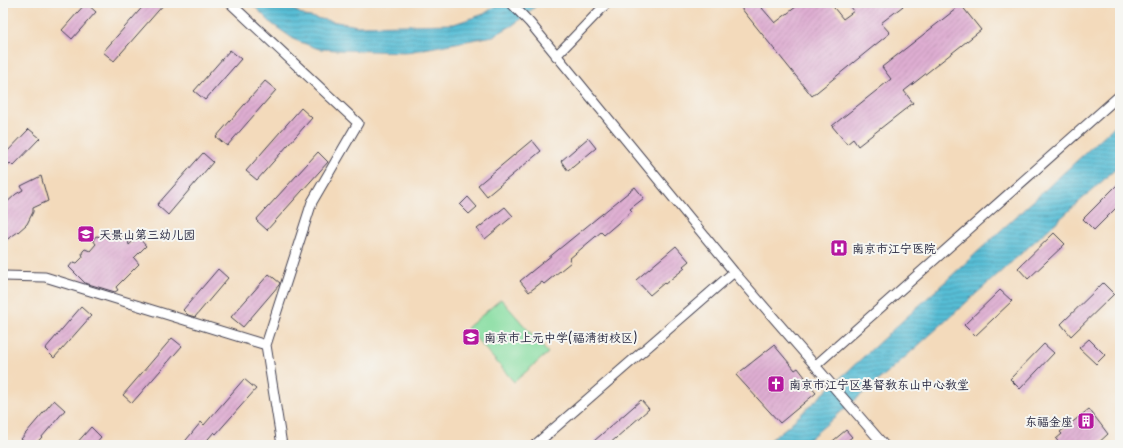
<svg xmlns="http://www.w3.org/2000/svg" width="1123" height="448" font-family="'Playpen Sans','LXGW WenKai TC',sans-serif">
<defs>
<pattern id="water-rules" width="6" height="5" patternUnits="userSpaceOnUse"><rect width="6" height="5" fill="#57bdd5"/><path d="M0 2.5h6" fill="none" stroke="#4899ae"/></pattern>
<pattern id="building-hatch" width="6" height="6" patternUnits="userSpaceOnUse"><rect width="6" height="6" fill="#deadd1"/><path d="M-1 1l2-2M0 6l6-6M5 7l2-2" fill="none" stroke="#be95b4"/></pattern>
</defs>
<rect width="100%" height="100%" fill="#f6f6f2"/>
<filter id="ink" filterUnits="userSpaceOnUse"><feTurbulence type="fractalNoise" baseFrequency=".025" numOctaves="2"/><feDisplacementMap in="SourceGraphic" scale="8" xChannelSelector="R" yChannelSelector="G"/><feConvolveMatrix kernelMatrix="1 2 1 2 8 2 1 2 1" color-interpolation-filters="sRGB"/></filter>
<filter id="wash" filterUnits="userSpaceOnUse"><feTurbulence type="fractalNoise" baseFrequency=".012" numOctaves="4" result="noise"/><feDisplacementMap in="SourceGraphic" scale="16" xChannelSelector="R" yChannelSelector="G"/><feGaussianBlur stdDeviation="0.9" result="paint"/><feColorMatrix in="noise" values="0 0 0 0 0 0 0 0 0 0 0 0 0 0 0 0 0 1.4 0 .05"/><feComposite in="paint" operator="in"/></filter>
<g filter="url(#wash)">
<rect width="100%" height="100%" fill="#f3dabb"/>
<path fill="#86dda0" stroke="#54806e" d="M501 299 548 353 514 382 467 328Z"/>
<path fill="url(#water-rules)" stroke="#3c7088" d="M251 3H282L305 16 357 26 454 24 484 14 500 3H538L535 7 513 25 493 36 408 52 338 50 319 49 295 40 272 24Z
M1120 121V165L1098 185 894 367 802 445H764L787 427Z"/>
<g id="blocks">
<path fill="url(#building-hatch)" d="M86 3 96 12 72 39 62 30Z
M146 3H165L114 61 103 52Z
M737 3H768L762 8 775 23 801 3H830L843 19 854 11 848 3H907L881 23 890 33 812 96Z
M961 5 981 30 904 91 913 103 858 146 853 139 847 144 832 126 891 79 882 67Z
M230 50 241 59 205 100 194 91Z
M265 81 276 90 227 146 216 137Z
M301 108 312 118 257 180 246 171Z
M29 129 40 138 13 166 10 163 3 170V156Z
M588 138 596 148 568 171 561 161Z
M532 140 541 151 487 196 478 185Z
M318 152 328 162 267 230 256 220Z
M203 153 213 162 168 215 157 205Z
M41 176 48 201 33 208V212L27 224 18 232 3 242V206L16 194 23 190 21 186Z
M1120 182V204L1094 230 1083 219Z
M635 187 644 198 630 209 632 211 604 235 601 232 569 259 571 262 544 284 542 282 529 292 520 281Z
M468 197 477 207 469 214 460 205Z
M505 207 513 216 485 239 477 229Z
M108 230 117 239 123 235 127 236 129 245 138 237 146 246 134 258 139 264 116 287 118 290 115 292 85 283 69 267 73 262 77 263 83 257 82 253 83 251 85 249 90 251 96 244 93 240 95 237 97 236 100 237Z
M1054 233 1065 244 1028 279 1018 268Z
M676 246 689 261 683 266 685 268 665 284 664 283 650 295 636 280Z
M218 269 228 278 195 317 188 315 183 310Z
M269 274 280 283 279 285 243 327 231 317Z
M1103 283 1114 294 1071 336 1061 324Z
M1000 290 1012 301 975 336 964 325Z
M81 307 91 316 54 358 45 349Z
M172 338 182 346 132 403 123 395Z
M1089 339 1105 355 1096 364 1079 348Z
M1044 344 1054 353 1020 389 1010 379Z
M774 345 795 370 798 368 805 377 803 378 816 393 780 423 736 375Z
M244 379 256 389 216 434 214 432 203 445H182L201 422 204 425Z
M54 400 65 410 35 445H28L21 439Z
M641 400 649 409 608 445H598L594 441Z
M1089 409 1108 434 1096 445H1061L1056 439 1062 434 1060 432Z
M91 427 101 437 94 445H75Z
M846 430 852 437 842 445H828Z"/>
</g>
</g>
<g filter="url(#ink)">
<use href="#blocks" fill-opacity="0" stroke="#413e4e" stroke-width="1"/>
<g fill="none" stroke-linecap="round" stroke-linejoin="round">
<g stroke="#413e4e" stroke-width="11">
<path id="minor" d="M230 3 358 123 312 202 266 345 282 445
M511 3 530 23 734 272 884 445
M556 56 607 3
M3 276 45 277 266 345
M816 365 1120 95
M535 445 734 272"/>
</g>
<use href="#minor" stroke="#fff" stroke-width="9"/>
</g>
</g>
<defs>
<g id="school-square" transform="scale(0.9)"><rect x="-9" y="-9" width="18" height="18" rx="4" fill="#b5179e" stroke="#f6f6f2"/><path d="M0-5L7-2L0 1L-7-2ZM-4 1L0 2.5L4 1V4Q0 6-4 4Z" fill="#fff"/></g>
<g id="hospital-square" transform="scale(0.9)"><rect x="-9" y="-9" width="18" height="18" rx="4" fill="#b5179e" stroke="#f6f6f2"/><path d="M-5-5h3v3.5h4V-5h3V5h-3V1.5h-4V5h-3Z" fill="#fff"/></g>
<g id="church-square" transform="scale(0.9)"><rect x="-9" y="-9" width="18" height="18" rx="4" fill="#b5179e" stroke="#f6f6f2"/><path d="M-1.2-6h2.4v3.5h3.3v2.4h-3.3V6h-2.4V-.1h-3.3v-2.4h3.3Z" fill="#fff"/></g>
<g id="building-square" transform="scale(0.9)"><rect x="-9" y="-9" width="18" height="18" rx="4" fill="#b5179e" stroke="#f6f6f2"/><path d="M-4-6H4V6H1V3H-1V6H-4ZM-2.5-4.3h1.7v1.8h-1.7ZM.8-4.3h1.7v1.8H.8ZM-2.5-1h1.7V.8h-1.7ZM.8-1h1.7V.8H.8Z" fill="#fff"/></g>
</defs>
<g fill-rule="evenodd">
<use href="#school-square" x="86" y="234"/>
<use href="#hospital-square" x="839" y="248"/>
<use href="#school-square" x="471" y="337"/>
<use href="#church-square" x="776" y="384"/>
<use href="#building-square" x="1086" y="421"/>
</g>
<g text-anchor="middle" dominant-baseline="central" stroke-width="4" stroke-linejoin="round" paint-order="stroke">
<g font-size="12" fill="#22223b" stroke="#f6f6f2" text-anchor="start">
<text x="99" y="234">天景山第三幼儿园</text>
<text x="852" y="248">南京市江宁医院</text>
<text x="484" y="337">南京市上元中学(福清街校区)</text>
<text x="789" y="384">南京市江宁区基督教东山中心教堂</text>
<text x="1073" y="421" text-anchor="end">东福金座</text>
</g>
</g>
<rect width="1123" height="448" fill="none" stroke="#f6f6f2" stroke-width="16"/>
</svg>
